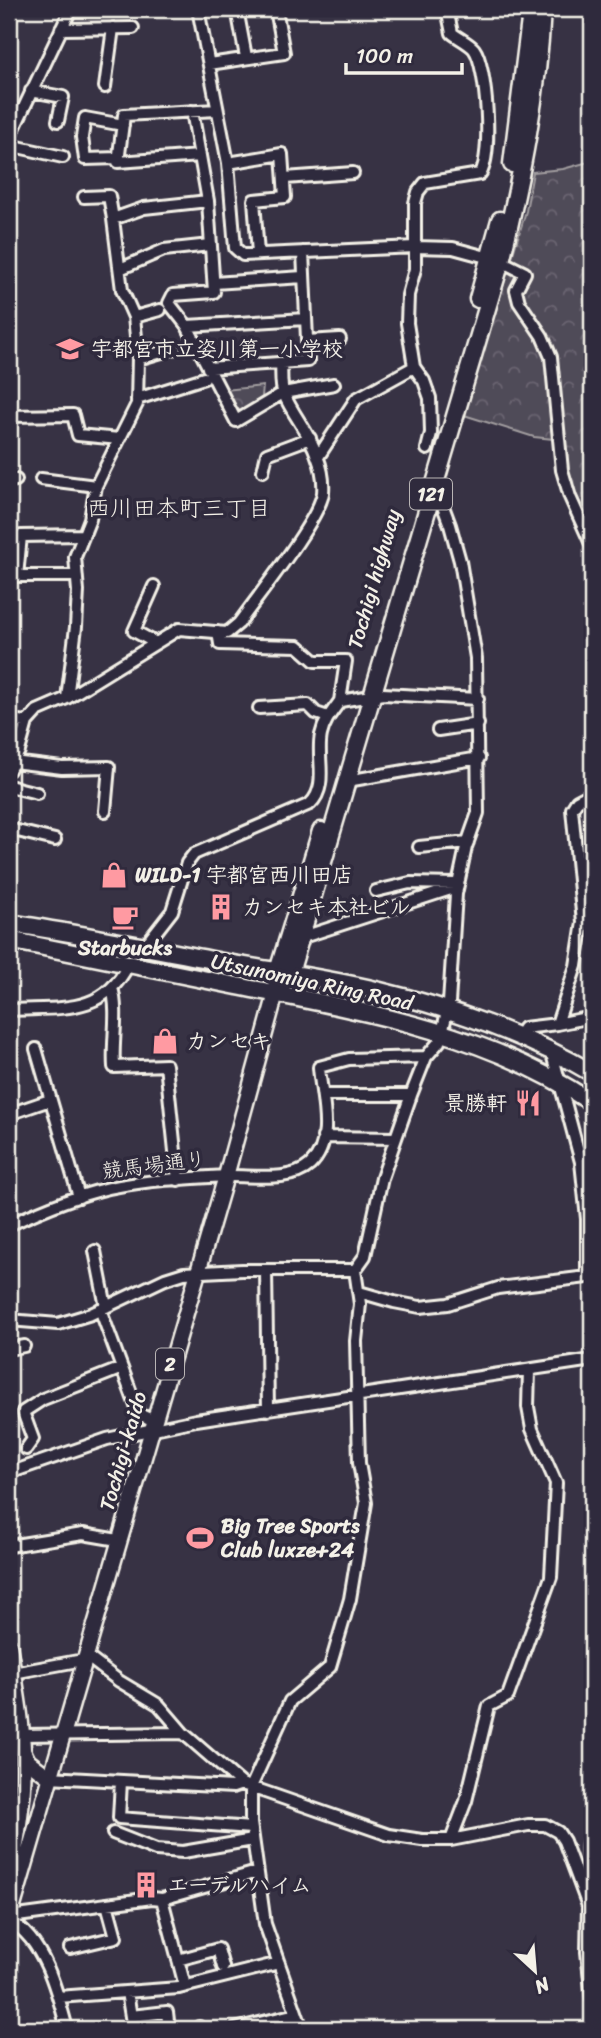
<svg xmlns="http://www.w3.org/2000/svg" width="601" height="2038" font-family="Sriracha,'Klee One',sans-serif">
<defs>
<pattern id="forest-crowns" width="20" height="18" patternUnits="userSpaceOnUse" patternTransform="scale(1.75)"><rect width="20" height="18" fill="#504b59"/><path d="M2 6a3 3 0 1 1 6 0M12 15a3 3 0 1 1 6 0" fill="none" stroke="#6a6571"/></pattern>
</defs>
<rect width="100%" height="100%" fill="#373244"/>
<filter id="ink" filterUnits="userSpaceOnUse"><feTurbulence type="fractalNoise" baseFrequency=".0143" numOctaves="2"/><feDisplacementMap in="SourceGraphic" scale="14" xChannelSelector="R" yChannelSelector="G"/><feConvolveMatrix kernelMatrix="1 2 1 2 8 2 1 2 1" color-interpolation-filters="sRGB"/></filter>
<g filter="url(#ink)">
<path fill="url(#forest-crowns)" stroke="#a29ea0" stroke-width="2" d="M592 161V539C578 506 567 476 563 440L534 437 464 415 526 211 533 172 563 169Z
M263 386 262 397 241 413 224 390Z"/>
<path fill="#726e77" stroke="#a6a2a4" stroke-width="2" d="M592 1807 590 1849 592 1864V1898C579 1854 574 1852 592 1807Z"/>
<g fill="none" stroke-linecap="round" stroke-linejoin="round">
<g stroke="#f4f1e8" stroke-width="16">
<path id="minor" d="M198 9 228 163 235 248 243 255 415 247 453 248 501 261 525 273 516 290 519 302 542 336 551 357 562 470 570 497 592 546
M237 9 246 57
M61 29 133 28
M209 64 284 53 276 9
M105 87 113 28
M31 91 63 97 58 121
M192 111 208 201 214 292 173 295 169 303 187 326 236 421 283 393 334 384
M9 139 71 9
M9 145 63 157
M200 156 118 162 124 115 217 110
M119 158 85 159 82 137 85 118 123 125
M228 163 282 154 285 197 254 200 258 254
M285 178 353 173
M84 197 109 196 113 219
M120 269 164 250 210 245
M214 283 303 277
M134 317 160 310
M187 326 306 319
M307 341 340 339
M138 359 175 348
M208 368 308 361 303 252
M137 399 204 378
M9 416 73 415 78 435 119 439
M427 449 431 433 430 398 424 381 414 367 407 323 408 295 415 269V203L418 192 425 183 480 174C493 157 487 66 474 49 469 43 458 38 452 33L447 9
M318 457 356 399 414 367
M263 471 267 454 310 438
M41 479 96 486
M9 481 16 480
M76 576H17L21 536 83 535
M154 586 134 631 154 642
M218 632 220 644 298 646 315 661H346L340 701
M67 698 76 627 78 591 75 557 90 519 96 486 137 404 138 357 134 317 122 290 113 219 144 208 208 201
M259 708 308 705 316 713 328 717
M9 720 27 722
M438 730 478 724
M13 762 62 768 109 767 105 811
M9 770 19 751 27 722 37 711 67 698 179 629 227 633 239 623C258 596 319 520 323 493 324 481 321 466 317 456 310 433 293 416 284 394 280 386 282 372 281 363
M347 781 479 758
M9 786 37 793
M9 829 55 840
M419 847 468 842
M376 891 410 883 455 884
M300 938 457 887
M144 947 172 911 187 863 194 854 310 804C329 786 316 757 321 735 324 721 332 712 340 701L383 694 478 699
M112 988C119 1012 112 1041 114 1067L166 1065 178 1180
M9 1010C58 1007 103 1016 128 965
M557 1024 592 1017
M518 1037 524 1028 557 1024 576 966 583 922 572 809 577 801 592 793
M36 1049 79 1197
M323 1095H411
M9 1114 50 1100
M323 1137 396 1138
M9 1225C41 1210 74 1196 109 1188 147 1180 188 1178 226 1176 251 1175 290 1183 310 1165 336 1141 321 1097 319 1067L349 1059 426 1057
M95 1251 106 1307
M266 1270 268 1410
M359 1292 394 1302 420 1307 448 1304 498 1288 587 1277V1219L581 1162 551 1050
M100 1309 139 1414 154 1421
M9 1320 58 1324 91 1314 165 1279 184 1273 242 1270H355
M9 1349 24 1346
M26 1449 33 1439 23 1412 43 1399 122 1368
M9 1473 107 1439 196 1420 592 1360
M9 1546 83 1534 118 1540
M85 1655 119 1681 159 1705 183 1733 242 1784
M13 1673 83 1660
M21 1735 183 1733
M49 1777 233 1787 242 1784 389 1835 422 1840H451L528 1825H545L558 1832 564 1841 588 1906 587 1952 592 1998
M121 1781 119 1818 251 1828
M9 1802 21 1801
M113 1833 156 1850 183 1852 253 1840
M451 1840 466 1801 489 1706 508 1696 551 1577 556 1483 532 1429 528 1407 529 1370
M162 1899 185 1986
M10 1917 152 1898 162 1899 257 1872
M9 1921C44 1938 58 1994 67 2029
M70 1948 116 1937 107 1904
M178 1960 218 1949 223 1967
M127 1992 133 2029
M58 1997 179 1988 279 1963
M131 2016 167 2012 169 2029
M199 2027 201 2029
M235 2029 296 2014
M302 2029 265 1924 251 1823V1787L290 1701 330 1667 350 1599 366 1503 359 1463 356 1341 360 1304 355 1270 365 1256 382 1178 411 1095 426 1057 439 1042 442 1033 449 1003 456 894 466 847 478 813 476 658 460 561 450 525 435 485"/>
</g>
<g stroke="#f4f1e8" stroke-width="19">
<path id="major" d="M9 1645C17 1691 26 1740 23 1787 21 1823 12 1859 10 1895
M24 1753 28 1761 49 1777
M9 1920 226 1176 276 993"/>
</g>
<g stroke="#f4f1e8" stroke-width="21">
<path id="highway" d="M512 164 531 12
M478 299 500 220
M9 923C82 934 155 949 228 963 279 972 330 979 380 991 451 1008 529 1036 592 1073
M9 940C85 956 161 971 237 986 359 1010 488 1032 592 1103
M276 991 278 971 321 831
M276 993 290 973 501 261C521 178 538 94 542 9"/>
</g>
<use href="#minor" stroke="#2f2a3d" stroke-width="10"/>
<use href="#major" stroke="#2f2a3d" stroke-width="14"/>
<use href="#highway" stroke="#2f2a3d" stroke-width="16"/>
</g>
</g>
<defs>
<g id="school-bare" transform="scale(2.1)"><path d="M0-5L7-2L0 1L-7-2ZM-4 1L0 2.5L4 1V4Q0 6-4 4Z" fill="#ff9aa2" stroke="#2f2a3d" stroke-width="2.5" paint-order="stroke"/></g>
<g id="shop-bare" transform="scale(2.1)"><path d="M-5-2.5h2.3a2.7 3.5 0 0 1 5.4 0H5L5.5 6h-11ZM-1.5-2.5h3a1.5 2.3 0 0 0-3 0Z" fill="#ff9aa2" stroke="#2f2a3d" stroke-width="2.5" paint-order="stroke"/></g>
<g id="building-bare" transform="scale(2.1)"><path d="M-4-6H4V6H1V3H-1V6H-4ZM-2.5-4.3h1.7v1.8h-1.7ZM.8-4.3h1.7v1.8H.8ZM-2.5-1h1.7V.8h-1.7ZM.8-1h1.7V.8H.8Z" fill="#ff9aa2" stroke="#2f2a3d" stroke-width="2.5" paint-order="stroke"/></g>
<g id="cafe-bare" transform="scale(2.1)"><path d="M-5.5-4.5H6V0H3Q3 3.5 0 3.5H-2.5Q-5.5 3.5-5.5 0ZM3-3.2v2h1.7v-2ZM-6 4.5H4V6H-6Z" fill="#ff9aa2" stroke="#2f2a3d" stroke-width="2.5" paint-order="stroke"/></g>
<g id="restaurant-bare" transform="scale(2.1)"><path d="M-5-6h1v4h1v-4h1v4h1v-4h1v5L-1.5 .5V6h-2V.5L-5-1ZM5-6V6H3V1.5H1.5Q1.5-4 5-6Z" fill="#ff9aa2" stroke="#2f2a3d" stroke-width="2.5" paint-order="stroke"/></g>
<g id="stadium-bare" transform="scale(2.1)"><path d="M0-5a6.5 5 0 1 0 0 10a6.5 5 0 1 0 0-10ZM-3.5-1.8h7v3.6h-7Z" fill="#ff9aa2" stroke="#2f2a3d" stroke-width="2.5" paint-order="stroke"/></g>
</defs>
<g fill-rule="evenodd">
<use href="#school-bare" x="70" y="349"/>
<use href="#shop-bare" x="114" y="875"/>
<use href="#building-bare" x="221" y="907"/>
<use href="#cafe-bare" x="125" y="917"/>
<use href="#shop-bare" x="165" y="1041"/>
<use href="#restaurant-bare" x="528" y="1103"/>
<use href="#stadium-bare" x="200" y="1538"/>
<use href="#building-bare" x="146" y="1885"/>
</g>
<g text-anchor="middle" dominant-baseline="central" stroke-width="7" stroke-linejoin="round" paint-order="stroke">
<g fill="#2f2a3d" stroke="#b9b5b5" stroke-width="2">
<rect x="410" y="478.5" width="42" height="31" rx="5"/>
<rect x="156" y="1348.5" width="28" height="31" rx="5"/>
</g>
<g font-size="19" font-weight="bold" fill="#f4f1e8">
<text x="431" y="494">121</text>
<text x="170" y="1364">2</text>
</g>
<g font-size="21" font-weight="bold" fill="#f4f1e8" stroke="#2f2a3d" text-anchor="start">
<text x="91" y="349">宇都宮市立姿川第一小学校</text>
<text x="135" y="875">WILD-1 宇都宮西川田店</text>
<text x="242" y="907">カンセキ本社ビル</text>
<text x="125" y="948" text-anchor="middle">Starbucks</text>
<text x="186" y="1041">カンセキ</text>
<text x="507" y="1103" text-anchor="end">景勝軒</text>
<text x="221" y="1526">Big Tree Sports<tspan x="221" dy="24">Club luxze+24</tspan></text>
<text x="167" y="1885">エーデルハイム</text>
</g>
<g font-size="21" fill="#f4f1e8" stroke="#2f2a3d">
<text transform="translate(374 579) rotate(-74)">Tochigi highway</text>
<text transform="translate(312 982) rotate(12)">Utsunomiya Ring Road</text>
<text transform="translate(154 1165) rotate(-7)">競馬場通り</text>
<text transform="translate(123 1451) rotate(-74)">Tochigi-kaido</text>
</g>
<g font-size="23" fill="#f4f1e8" stroke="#2f2a3d">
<text x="179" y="508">西川田本町三丁目</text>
</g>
</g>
<rect width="601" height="2038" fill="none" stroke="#2f2a3d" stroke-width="35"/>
<rect x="18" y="18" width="566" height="2003" fill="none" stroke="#f4f1e8" stroke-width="2.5" filter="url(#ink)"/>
<g transform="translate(535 1971) rotate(154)" stroke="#2f2a3d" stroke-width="5" paint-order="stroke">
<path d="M0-5L12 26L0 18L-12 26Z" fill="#f4f1e8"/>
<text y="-10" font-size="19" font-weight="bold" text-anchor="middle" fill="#f4f1e8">N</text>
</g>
<path d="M346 63v10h116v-10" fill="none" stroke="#f4f1e8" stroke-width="3.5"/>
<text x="356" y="63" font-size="21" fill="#f4f1e8" stroke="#2f2a3d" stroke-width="5" paint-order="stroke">100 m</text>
</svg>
